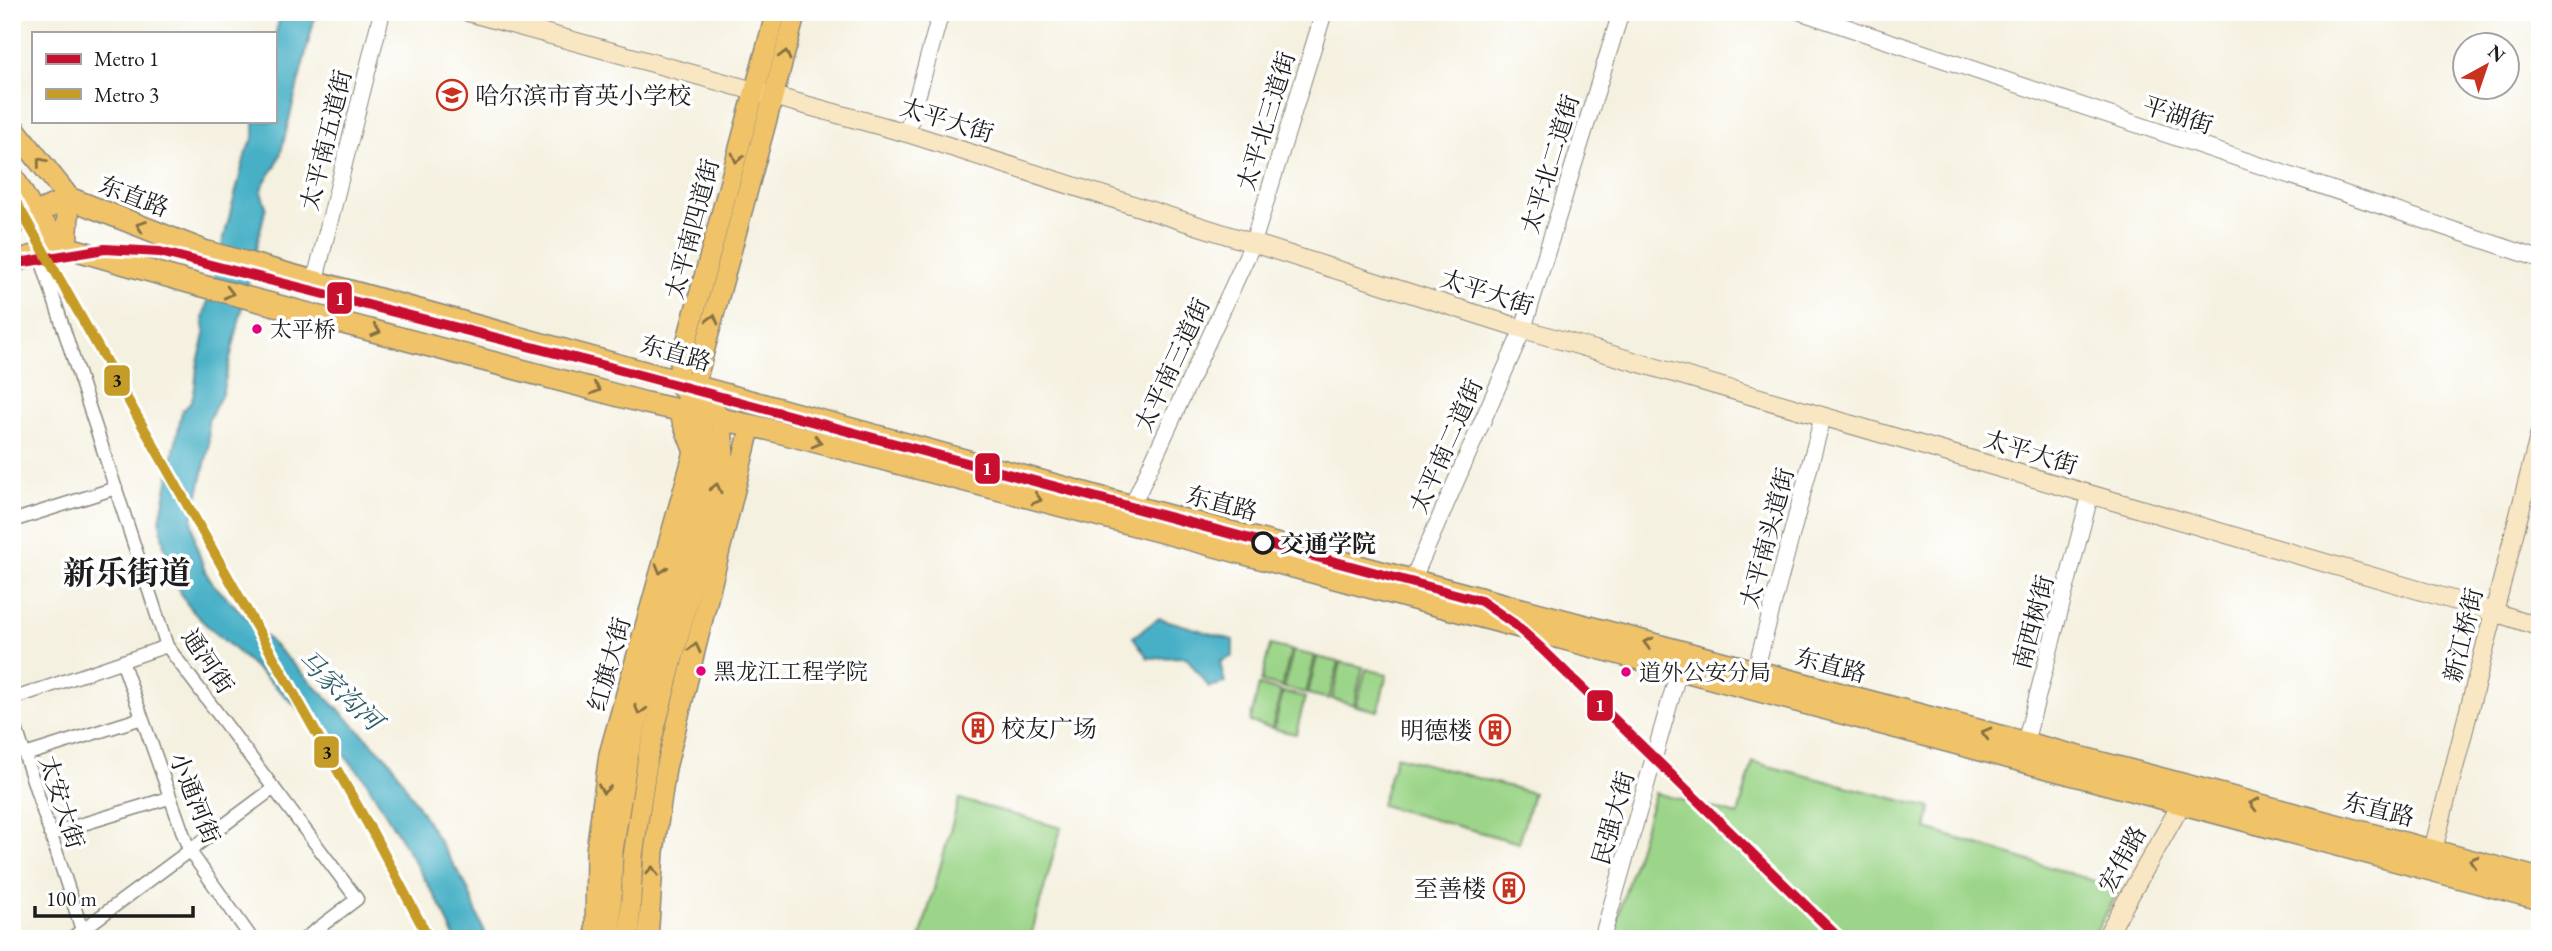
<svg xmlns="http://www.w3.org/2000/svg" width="2552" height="951" font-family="'EB Garamond','Noto Serif SC',serif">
<rect width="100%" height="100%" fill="#fff"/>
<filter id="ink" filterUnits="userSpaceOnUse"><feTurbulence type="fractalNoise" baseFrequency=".0143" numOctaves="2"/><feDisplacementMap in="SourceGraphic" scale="14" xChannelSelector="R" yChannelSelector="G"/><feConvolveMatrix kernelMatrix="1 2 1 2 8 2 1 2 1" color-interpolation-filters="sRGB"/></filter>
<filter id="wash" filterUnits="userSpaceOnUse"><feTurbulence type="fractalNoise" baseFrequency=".00686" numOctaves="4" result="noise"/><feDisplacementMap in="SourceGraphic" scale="28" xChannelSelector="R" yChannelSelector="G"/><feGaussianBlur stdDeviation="1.57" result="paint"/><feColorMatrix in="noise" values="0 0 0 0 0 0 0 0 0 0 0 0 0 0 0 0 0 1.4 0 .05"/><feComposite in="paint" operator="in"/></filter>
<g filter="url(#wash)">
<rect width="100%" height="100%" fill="#f5f1e0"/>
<path fill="#9cd589" stroke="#5c7852" stroke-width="2" d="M1270 645 1291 650 1282 687 1261 682Z
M1293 651 1315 656 1306 693 1284 688Z
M1317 657 1339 662 1329 699 1308 694Z
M1341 662 1363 667 1354 705 1332 699Z
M1366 669 1387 674 1378 711 1356 706Z
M1259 685 1281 691 1272 728 1250 722Z
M1283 692 1305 697 1296 734 1274 729Z
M1396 756 1533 793 1519 843 1381 805Z
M1753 762 1931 808 1927 829 2120 889 2092 939H1611L1655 793 1738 815Z
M959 799 1061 828 1030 939H920Z"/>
<path fill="#47b0c6" stroke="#326671" stroke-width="2" d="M281 12H316L280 156C277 159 277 166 273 170 263 185 257 186 266 206L222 394 208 421 209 447 192 520 196 545 205 571 212 583 391 762 467 887 487 939H455L443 910 365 779C328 735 285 695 243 657 227 642 196 619 185 601 170 576 163 549 160 520L182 411C200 398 193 376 199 358 203 343 207 335 203 319L246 152 254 137V121H275V36Z
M1159 618 1233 640V656L1220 662 1225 683 1209 687 1186 657 1148 658 1133 637Z"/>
</g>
<g filter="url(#ink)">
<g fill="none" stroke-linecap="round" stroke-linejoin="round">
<g stroke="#88867e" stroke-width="15">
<path id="minor" d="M39 253 167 646 357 899 304 939
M12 521 116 488
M122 661 189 850 252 939
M12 699 167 646
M12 716 82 930 88 939
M25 755 142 718
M50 834 169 798
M70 939 274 788"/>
</g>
<g stroke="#88867e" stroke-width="18">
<path id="tertiary" d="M1801 12 2540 259
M907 133 941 12
M315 280 382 12
M1132 506 1253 243 1324 12
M1412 581 1523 329 1621 12
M1755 672 1823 416
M2023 751 2090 496
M1602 939 1679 670"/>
</g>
<g stroke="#88867e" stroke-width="20">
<path id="secondary" d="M468 12 907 133 1523 329 2494 612 2540 627
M2433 850 2540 433
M2105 939 2182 803"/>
</g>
<g stroke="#88867e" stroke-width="22">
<path id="primary" d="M595 939 596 851 609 754 694 452 678 410
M610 939 613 851 628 756 707 455 701 415 676 380 776 12
M629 939 633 856 648 756 724 459 722 420 695 385 796 12
M648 939 654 852 666 768 751 425"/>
</g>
<g stroke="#88867e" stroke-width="24">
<path id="trunk" d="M12 126 69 198 204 251 1132 506 2540 879
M12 175 34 214 66 247 195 284 646 403 767 429 1185 538 2540 899
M12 224 69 198
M66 247 69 198
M12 262 66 247"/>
</g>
<use href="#minor" stroke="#fff" stroke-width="12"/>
<use href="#tertiary" stroke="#fff" stroke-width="16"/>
<use href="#secondary" stroke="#f9e7c3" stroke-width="18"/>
<use href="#primary" stroke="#f0c369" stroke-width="19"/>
<use href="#trunk" stroke="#f0c369" stroke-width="21"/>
<g stroke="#fff" stroke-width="16">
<path id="metro-1" d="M12 264 105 249 160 252 602 365 1481 601 1513 623 1541 648 1840 939"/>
</g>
<g stroke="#fff" stroke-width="16">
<path id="metro-2" d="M12 195 374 835 429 939"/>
</g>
<use href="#metro-1" stroke="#c8102e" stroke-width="10"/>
<use href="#metro-2" stroke="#c69c28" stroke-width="10"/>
</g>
<defs><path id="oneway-chevron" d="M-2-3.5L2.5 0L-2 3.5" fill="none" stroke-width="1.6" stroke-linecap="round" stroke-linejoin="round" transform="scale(1.75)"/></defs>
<g stroke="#867042">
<use href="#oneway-chevron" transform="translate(785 55) rotate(-75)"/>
<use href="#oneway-chevron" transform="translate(737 158) rotate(105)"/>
<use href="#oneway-chevron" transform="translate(41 162) rotate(-128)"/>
<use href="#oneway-chevron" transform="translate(141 226) rotate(-159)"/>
<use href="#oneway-chevron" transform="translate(229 293) rotate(14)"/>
<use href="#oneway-chevron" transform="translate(713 319) rotate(-75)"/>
<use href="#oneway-chevron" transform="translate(376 331) rotate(15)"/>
<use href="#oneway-chevron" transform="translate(596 389) rotate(15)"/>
<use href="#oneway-chevron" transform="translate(817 442) rotate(15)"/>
<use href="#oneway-chevron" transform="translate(716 488) rotate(-76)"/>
<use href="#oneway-chevron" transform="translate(1037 499) rotate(15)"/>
<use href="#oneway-chevron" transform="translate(661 569) rotate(106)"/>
<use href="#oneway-chevron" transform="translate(1648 643) rotate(-165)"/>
<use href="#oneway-chevron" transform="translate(695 648) rotate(-76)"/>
<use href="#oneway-chevron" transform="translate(640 710) rotate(105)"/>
<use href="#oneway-chevron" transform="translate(1986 733) rotate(-165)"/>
<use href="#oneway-chevron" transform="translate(604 789) rotate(98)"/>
<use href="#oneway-chevron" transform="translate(2254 804) rotate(-166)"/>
<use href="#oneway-chevron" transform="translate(2474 861) rotate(-165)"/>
<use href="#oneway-chevron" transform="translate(652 871) rotate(-85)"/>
</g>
</g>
<defs>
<g id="school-ring" transform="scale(1.575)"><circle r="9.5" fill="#fff" stroke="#c8321e" stroke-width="1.5"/><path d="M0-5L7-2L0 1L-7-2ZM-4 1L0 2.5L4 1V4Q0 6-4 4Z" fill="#c8321e"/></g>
<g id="building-ring" transform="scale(1.575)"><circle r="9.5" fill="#fff" stroke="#c8321e" stroke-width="1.5"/><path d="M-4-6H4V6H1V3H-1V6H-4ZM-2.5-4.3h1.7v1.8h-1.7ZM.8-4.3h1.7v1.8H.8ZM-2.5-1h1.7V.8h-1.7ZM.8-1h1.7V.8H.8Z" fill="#c8321e"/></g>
</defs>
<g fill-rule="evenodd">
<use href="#school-ring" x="452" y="95"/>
<use href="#building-ring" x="978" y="728"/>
<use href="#building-ring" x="1495" y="730"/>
<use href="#building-ring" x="1509" y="888"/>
</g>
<g fill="#e5007d" stroke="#fff" stroke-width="2.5">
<circle cx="257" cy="329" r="6"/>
<circle cx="701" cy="671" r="6"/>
<circle cx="1626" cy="672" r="6"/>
</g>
<circle fill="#fff" stroke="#1c1c1c" stroke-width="3.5" cx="1263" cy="543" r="10"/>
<g text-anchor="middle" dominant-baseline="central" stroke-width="7" stroke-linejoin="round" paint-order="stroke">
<g font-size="22" fill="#1c1c1c" stroke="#fff" text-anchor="start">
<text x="270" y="329">太平桥</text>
<text x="714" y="671">黑龙江工程学院</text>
<text x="1639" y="672">道外公安分局</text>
</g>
<g font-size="24" fill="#1c1c1c" stroke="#fff" text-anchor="start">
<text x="475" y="95">哈尔滨市育英小学校</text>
<text x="1001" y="728">校友广场</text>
<text x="1472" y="730" text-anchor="end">明德楼</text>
<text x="1486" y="888" text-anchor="end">至善楼</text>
</g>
<g font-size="24" fill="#1c1c1c" stroke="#fff">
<text transform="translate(2178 115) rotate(18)">平湖街</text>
<text transform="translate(947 120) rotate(17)">太平大街</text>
<text transform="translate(1266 121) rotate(-73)">太平北三道街</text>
<text transform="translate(326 140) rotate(-76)">太平南五道街</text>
<text transform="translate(1550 164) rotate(-73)">太平北二道街</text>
<text transform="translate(134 196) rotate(21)">东直路</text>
<text transform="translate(692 229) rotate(-75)">太平南四道街</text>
<text transform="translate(1487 292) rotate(18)">太平大街</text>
<text transform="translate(676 353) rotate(16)">东直路</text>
<text transform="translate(1172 365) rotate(-65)">太平南三道街</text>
<text transform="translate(1446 446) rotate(-66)">太平南二道街</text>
<text transform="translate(2031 452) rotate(17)">太平大街</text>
<text transform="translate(1222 503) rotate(15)">东直路</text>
<text transform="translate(1767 538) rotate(-75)">太平南头道街</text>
<text transform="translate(2033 622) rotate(-75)">南西树街</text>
<text transform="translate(2463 635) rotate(-76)">新江桥街</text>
<text transform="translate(208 661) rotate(56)">通河街</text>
<text transform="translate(609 664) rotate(-74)">红旗大街</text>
<text transform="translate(1831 665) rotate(15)">东直路</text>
<text transform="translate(195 798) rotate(68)">小通河街</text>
<text transform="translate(62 802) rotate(72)">太安大街</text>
<text transform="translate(2379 809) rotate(14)">东直路</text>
<text transform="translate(1613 818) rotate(-74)">民强大街</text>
<text transform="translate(2122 859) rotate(-61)">宏伟路</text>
</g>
<g font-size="24" font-weight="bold" fill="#1c1c1c" stroke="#fff" text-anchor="start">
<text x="1280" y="543">交通学院</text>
</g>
<g font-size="26" font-style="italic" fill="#2f5f68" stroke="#fff">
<text transform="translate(340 690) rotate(43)">马家沟河</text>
</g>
<g font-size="32" font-weight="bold" fill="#1c1c1c" stroke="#fff">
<text x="127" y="573">新乐街道</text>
</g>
</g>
<g stroke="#fff" stroke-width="2.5">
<rect x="326" y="281" width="27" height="34" rx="7" fill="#c8102e"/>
<rect x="103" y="364" width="28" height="33" rx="7" fill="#c69c28"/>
<rect x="974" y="452" width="27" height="33" rx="7" fill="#c8102e"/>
<rect x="1586" y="689" width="28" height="33" rx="7" fill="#c8102e"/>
<rect x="313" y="735" width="27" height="34" rx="7" fill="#c69c28"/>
</g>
<g font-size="19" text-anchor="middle" font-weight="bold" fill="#fff">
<text x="340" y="305">1</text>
<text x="987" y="475">1</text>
<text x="1600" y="712">1</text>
</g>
<g font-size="19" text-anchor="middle" font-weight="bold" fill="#111">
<text x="117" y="387">3</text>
<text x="327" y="759">3</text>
</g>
<rect width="2552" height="951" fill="none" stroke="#fff" stroke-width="42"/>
<rect x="32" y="32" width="245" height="91" fill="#ffffff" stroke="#a4a4a4" stroke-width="2"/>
<rect x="46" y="54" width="35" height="10" fill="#c8102e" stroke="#a4a4a4" stroke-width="2"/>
<text x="94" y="66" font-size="21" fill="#1c1c1c">Metro 1</text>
<rect x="46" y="89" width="35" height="10" fill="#c69c28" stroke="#a4a4a4" stroke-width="2"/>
<text x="94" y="102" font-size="21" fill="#1c1c1c">Metro 3</text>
<g transform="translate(2486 66) rotate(40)"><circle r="33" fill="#ffffff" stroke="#a4a4a4" stroke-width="2"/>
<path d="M0-5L12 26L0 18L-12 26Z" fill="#c8321e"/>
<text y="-10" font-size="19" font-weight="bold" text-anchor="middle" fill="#1c1c1c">N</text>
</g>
<path d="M35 906v10h158v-10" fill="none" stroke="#1c1c1c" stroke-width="3.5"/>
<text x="46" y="906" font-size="21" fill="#1c1c1c" stroke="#ffffff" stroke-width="5" paint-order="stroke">100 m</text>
</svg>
